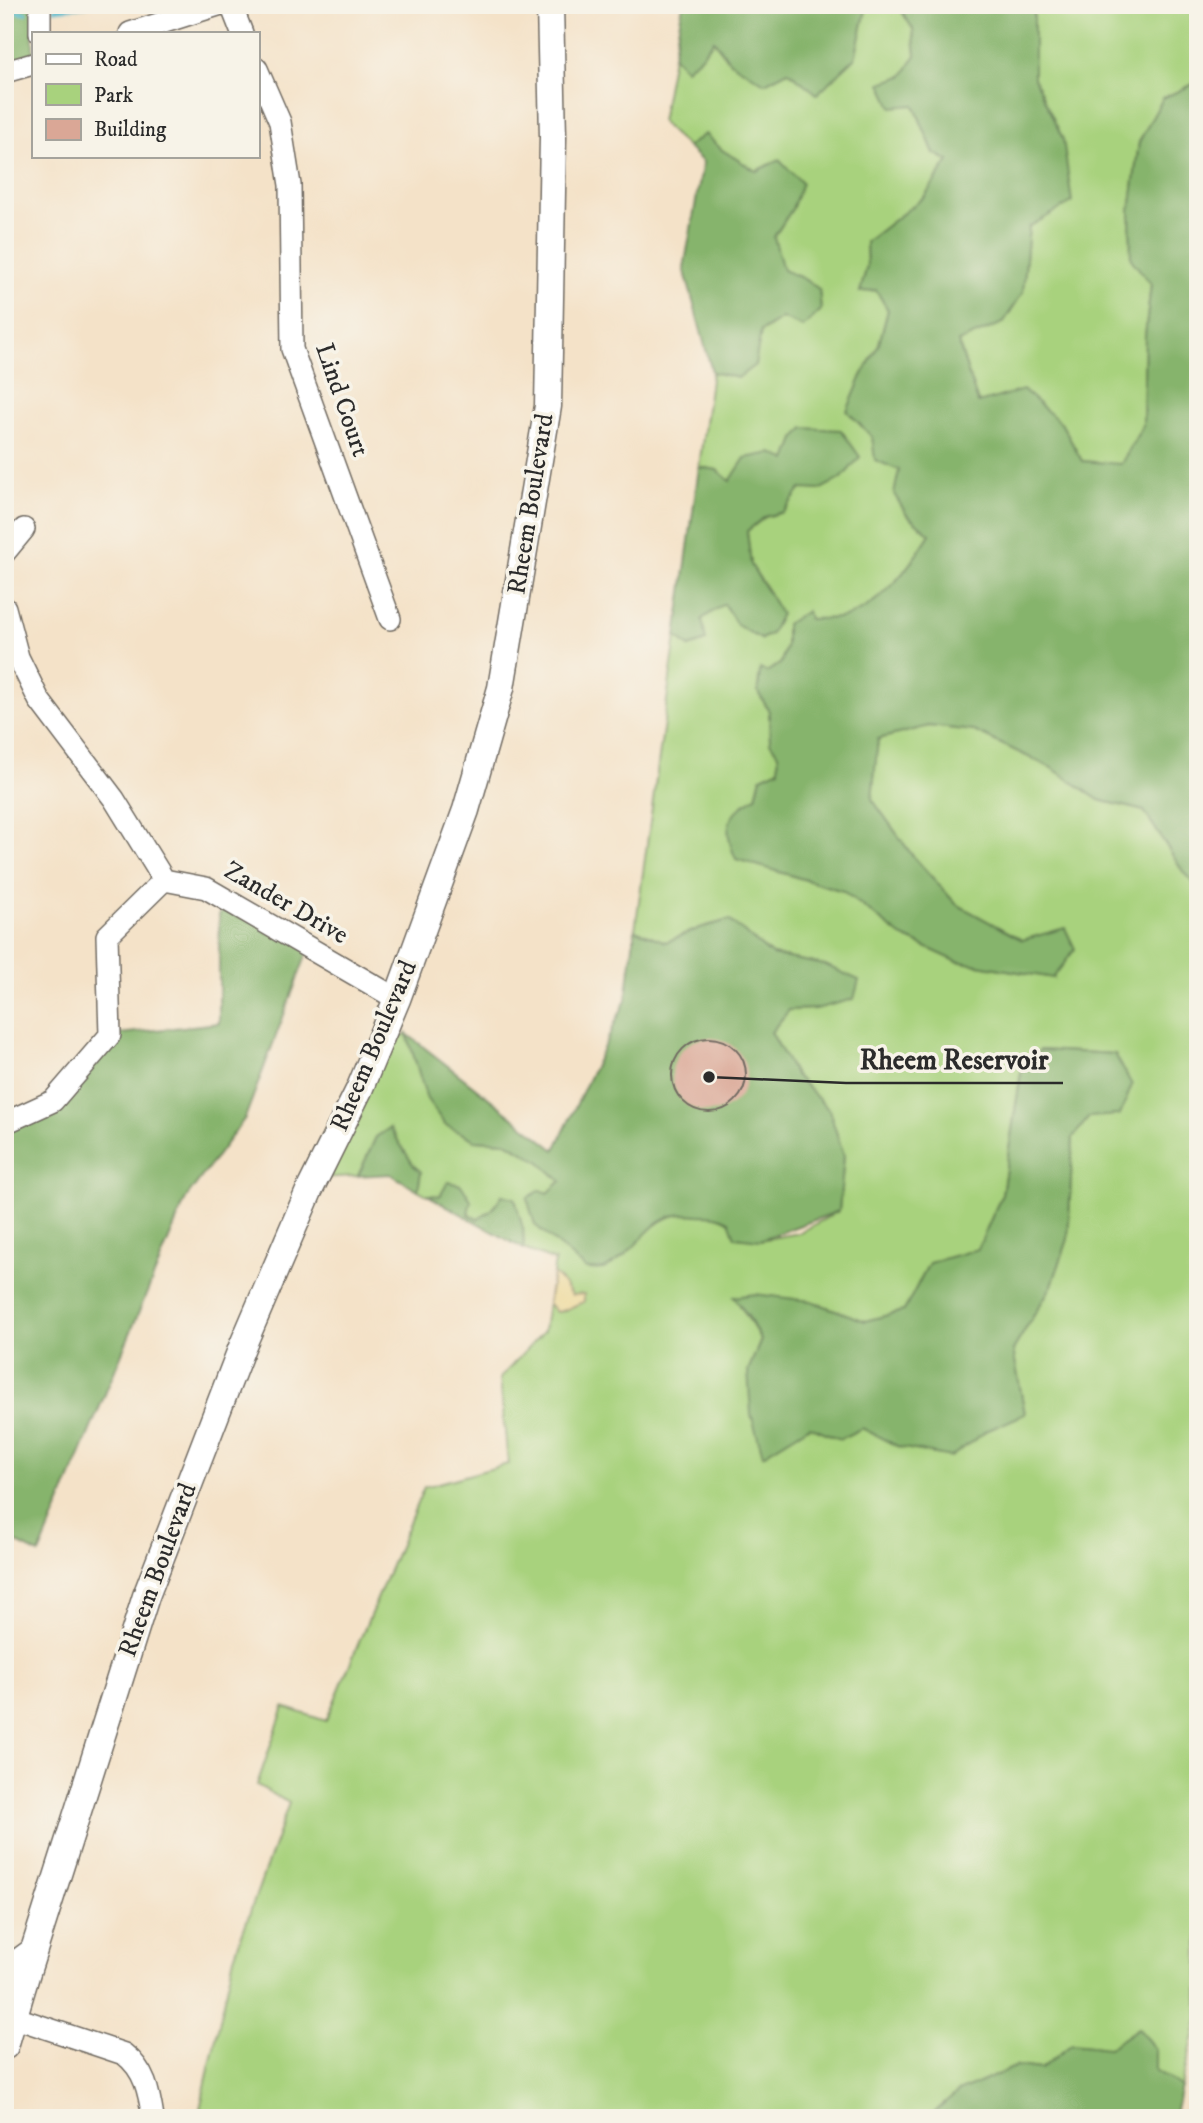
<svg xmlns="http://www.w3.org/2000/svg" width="1203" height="2123" font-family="'IM FELL DW Pica',serif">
<rect width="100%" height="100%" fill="#f7f3e8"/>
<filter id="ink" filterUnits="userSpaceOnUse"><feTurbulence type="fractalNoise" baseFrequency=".0143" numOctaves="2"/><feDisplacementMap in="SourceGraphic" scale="14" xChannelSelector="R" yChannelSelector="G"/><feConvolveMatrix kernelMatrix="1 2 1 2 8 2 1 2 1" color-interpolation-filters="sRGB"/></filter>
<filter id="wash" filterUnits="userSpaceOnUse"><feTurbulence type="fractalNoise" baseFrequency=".00686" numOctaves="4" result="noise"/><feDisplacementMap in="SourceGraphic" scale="28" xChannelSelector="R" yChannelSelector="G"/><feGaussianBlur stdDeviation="1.57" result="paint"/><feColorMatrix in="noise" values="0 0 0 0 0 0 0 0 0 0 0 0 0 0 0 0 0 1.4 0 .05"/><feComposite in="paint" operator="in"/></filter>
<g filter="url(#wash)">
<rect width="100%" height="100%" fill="#f4e2c8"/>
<path fill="#a8d27d" stroke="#6a7e54" stroke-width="2" fill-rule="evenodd" d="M867 5H899L901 10 913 29 916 55 903 76 882 83 914 105 934 153 949 161 924 197 866 242 867 266 860 292 876 290 888 310 879 344 861 378 872 437 900 470 907 515 930 534C910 566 885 602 848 616 837 621 821 618 809 619L807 612 786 624V645L781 663 759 676 758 692 769 711 770 742 778 754 779 769 761 777 756 797 742 805 736 859 843 891 901 936 956 961 1053 978 1022 940 956 904 912 855 872 799 878 739 929 726 974 731 1052 768 1099 800 1144 811 1184 873 1198 888V2020L1181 2087 1155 2070V2049L1138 2028 1109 2048 1072 2044 1041 2069 1017 2066 958 2092 928 2118H880L876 2115 859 2118H198L234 1957 289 1803 257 1785 284 1707 326 1721 424 1487 508 1464 500 1378 544 1331 548 1303 557 1312 565 1311 574 1305C571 1293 563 1280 553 1274L555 1261 524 1249 523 1229 502 1195 492 1210 478 1219 440 1196 427 1195 418 1190 421 1172 414 1166 390 1128 376 1137 358 1176 315 1178 378 1044 407 1034 427 1099 475 1140 506 1142 539 1161 561 1181 548 1194 527 1198 643 1235C658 1221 672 1212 693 1214 701 1215 708 1216 716 1214L760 1240 799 1233 839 1211 844 1156 829 1110 795 1075 771 1032 789 1010 816 1009 825 965 772 955 729 920 703 927 666 942 635 930 676 636 689 647 702 619 724 603 738 625 761 639 768 591 751 565 747 531 765 517 783 512 801 488 819 490 795 439 787 460 730 482 717 470 699 467 712 372 738 378 761 332 782 318 821 310 819 289 802 278 782 270 774 237 792 209 801 183 779 160 756 171 722 150 705 134 687 147 661 122 673 56 686 69 701 56 713 40 730 62 788 71 839 72 855 58ZM1041 1050 1115 1054 1089 1117 1073 1137 1068 1239 1052 1285 1013 1350 1025 1414 986 1431 951 1457 899 1447 862 1428 840 1439 810 1426 763 1455 748 1371 761 1340 735 1297 811 1301 865 1321 904 1311 929 1263 978 1249 1002 1194 1021 1072Z
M1034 5H1198V82L1163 98 1139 142 1130 211 1131 259 1151 283 1145 336 1143 425 1121 465 1082 461 1061 423 978 403 958 341 1003 323 1023 292 1029 227 1062 139 1034 78Z"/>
<path fill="#86b46c" stroke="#58704c" stroke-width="2" d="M5 5H40L33 33V64L5 72Z
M683 5H867L855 58 817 94 788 71 765 83 730 62 714 40 701 56 686 69 673 56Z
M899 5H1034V78L1063 139 1072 202 1029 227 1023 292 1003 323 958 342 978 403 1023 390 1061 423 1082 461 1121 464 1143 425 1145 336 1151 284 1131 259 1130 211 1139 142 1163 98 1198 82V888L1184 873 1144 811 1099 800 1052 768 974 731 929 726 878 739 872 799 912 855 956 904 1022 940 1065 928 1075 949 1053 978 956 961 901 936 843 891 736 859C722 828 726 814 756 797L761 777 779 769 778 754 770 742 769 711 758 692 760 669 767 672 781 663 786 645V624L807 611 809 619C821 618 838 620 848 616 885 602 910 566 930 534L907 515 894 494 899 470 875 460 872 437 847 411 861 378 879 344 888 310 876 290 860 292 867 266 866 242 924 197 949 161 934 153 914 105 892 107 881 83 903 76 916 55 913 29 901 10Z
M705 134 722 150 756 171 779 160 802 183 792 209 774 237 783 270 802 278 819 289 821 310 803 327 782 318 761 331 755 365 738 378 712 372 684 268 703 162 687 147Z
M804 428 841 430 860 457 842 478 819 490 801 489 783 512 765 517 747 531 751 565 781 614 771 634 761 639 737 625 724 604 702 619 706 641 689 647 676 636 699 467 717 470 730 481 745 458 772 453 787 460 795 439Z
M229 901 309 948 245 1118 186 1198 39 1554 5 1537V1123L53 1101 110 1035 219 1023V915Z
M729 920 772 955 825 965 859 980 854 999 816 1009 789 1010 771 1032 795 1075 829 1110 844 1156 839 1211 760 1240 735 1237 729 1221C715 1214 712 1216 698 1215 650 1209 649 1240 617 1261 612 1264 607 1268 603 1269 598 1270 591 1269 586 1269L535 1225 527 1198 541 1190 548 1193 561 1181 539 1161 506 1142 475 1140 445 1125 427 1099 407 1034 555 1150 626 1000 635 930 666 942 703 927Z
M1040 1050 1115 1054 1132 1085 1120 1115 1089 1117 1073 1137 1068 1239 1052 1285 1013 1350 1025 1414 986 1431 951 1457 899 1447 862 1428 840 1439 810 1426 763 1455 751 1414 748 1371 761 1340 748 1316 734 1297 755 1294 811 1301 865 1321 904 1311 929 1263 978 1249 1002 1194 1021 1073Z
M390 1128 414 1166 421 1172 418 1190 390 1174 358 1176 376 1137Z
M448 1182 461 1185 471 1200 468 1214 478 1219 492 1210 502 1195 515 1198 523 1229 524 1249 427 1195 440 1196Z
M1138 2028 1155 2049V2070L1181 2087 1174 2118H928L958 2092 1017 2066 1041 2069 1072 2044 1109 2048Z"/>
<path fill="#eeda9e" stroke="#8c8264" stroke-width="2" d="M553 1274C562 1279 564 1287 572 1295L584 1294V1302C573 1305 567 1311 556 1312L548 1303Z"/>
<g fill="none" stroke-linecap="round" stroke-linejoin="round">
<path stroke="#4eb7cb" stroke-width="5" d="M55 9 86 5
M5 10 25 13"/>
</g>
<g id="blocks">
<path fill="#daa796" d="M672 1075a37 37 0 1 1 74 0a37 37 0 1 1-74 0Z"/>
</g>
</g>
<g filter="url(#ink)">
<use href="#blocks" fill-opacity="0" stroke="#716b62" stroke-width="2"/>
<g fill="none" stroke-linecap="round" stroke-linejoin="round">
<g stroke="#716b62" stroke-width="24">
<path id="minor" d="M40 5V33
M231 5 242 33
M130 33 218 5
M257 69 280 122 290 185 292 349 390 619
M5 72 33 64
M5 552 24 529
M5 608 18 657 39 700 114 799 164 880
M5 1123 53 1101 110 1035 107 936 164 880 206 888 397 999
M5 1969 35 1947
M13 2017 124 2054C145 2070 149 2092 153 2118"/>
</g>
<g stroke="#716b62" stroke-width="29">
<path id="tertiary" d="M5 2046 27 1972 146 1596 242 1347 309 1191 359 1090 397 999 466 810 501 688 548 406 553 137 550 5"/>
</g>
<use href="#minor" stroke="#fff" stroke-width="21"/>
<use href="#tertiary" stroke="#fff" stroke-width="26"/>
</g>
</g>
<g text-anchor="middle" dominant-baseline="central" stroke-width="7" stroke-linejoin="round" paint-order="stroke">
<g font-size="26" fill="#2b2b2b" stroke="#f7f3e8">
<text transform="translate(342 400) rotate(71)">Lind Court</text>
<text transform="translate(531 504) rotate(-81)">Rheem Boulevard</text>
<text transform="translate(286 903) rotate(30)">Zander Drive</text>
<text transform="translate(374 1046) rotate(-67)">Rheem Boulevard</text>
<text transform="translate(158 1570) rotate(-70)">Rheem Boulevard</text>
</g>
</g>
<path fill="none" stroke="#2b2b2b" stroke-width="2.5" d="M709 1077L846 1083H1063"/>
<circle fill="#2b2b2b" stroke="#f7f3e8" stroke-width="2.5" cx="709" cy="1077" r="7"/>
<g font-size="28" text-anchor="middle" font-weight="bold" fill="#2b2b2b" stroke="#f7f3e8" stroke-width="7" stroke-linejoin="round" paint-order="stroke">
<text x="954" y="1069">Rheem Reservoir</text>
</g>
<rect width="1203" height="2123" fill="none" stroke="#f7f3e8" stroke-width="28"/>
<rect x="32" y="32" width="228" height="126" fill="#f7f3e8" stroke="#a5a39c" stroke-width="2"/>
<rect x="46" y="54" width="35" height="10" fill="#ffffff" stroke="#a5a39c" stroke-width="2"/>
<text x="94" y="66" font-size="21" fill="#2b2b2b">Road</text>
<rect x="46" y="84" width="35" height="21" fill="#a8d27d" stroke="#a5a39c" stroke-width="2"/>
<text x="94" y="102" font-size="21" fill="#2b2b2b">Park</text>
<rect x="46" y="119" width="35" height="21" fill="#daa796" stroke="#a5a39c" stroke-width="2"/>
<text x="94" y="136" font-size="21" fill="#2b2b2b">Building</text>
</svg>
